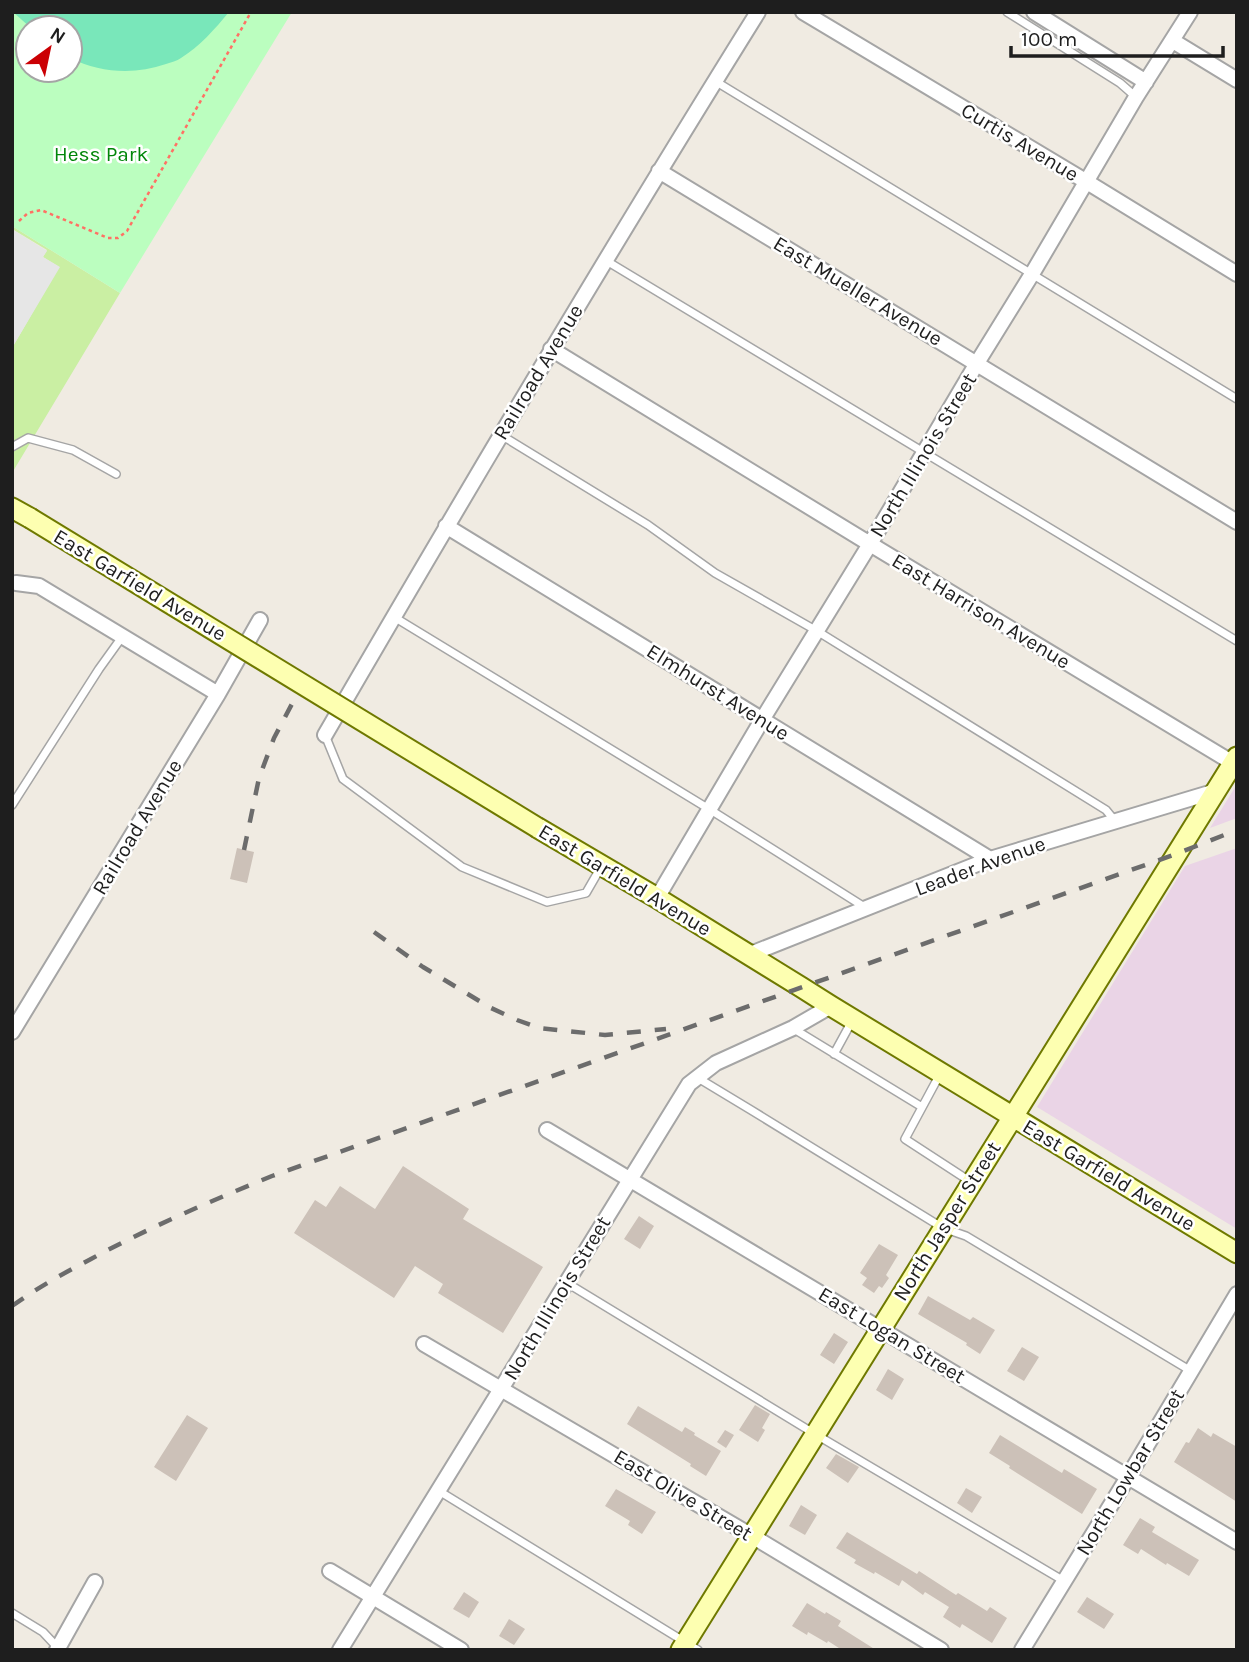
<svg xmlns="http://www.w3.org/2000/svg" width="1249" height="1662" font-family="Karla,sans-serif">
<rect width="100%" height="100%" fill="#f0ebe2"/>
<path fill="#ead4e6" d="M1237 784V818L1210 828Z
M1237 848V1229L1037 1107 1185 866Z"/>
<path fill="#caefa3" d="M12 226 120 293 12 473V348L59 267 43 257 47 250 12 229Z"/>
<path fill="#bbfebf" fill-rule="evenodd" d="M12 12H292L120 293 12 226ZM28 28H70V70H28Z"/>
<path fill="#79e7ba" d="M13 12H229C215 29 200 46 181 58 177 61 171 62 166 64 134 75 101 73 70 58V28H31Z"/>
<path fill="#e6e6e6" d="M12 229 47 251 43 257 60 267 12 348Z"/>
<path fill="#ccc1b8" d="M237 848 254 852 247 883 230 879Z
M403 1166 469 1209 463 1219 543 1267 503 1333 438 1293 443 1284 415 1266 394 1298 294 1233 315 1200 326 1207 340 1186 375 1209Z
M639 1216 654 1226 640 1249 624 1239Z
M879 1244 898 1255 886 1275 889 1278 882 1288 879 1286 874 1293 862 1285 867 1278 860 1273Z
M928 1296 970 1320 973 1317 995 1330 980 1354 966 1345 967 1343 918 1314Z
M834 1333 848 1342 834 1364 820 1355Z
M1022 1347 1039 1357 1024 1381 1007 1371Z
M888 1369 904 1379 892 1400 876 1390Z
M755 1405 770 1414 762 1428 765 1430 758 1442 739 1430Z
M638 1406 682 1432 685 1427 695 1433 694 1435 721 1451 706 1476 690 1466 691 1464 627 1424Z
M187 1415 208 1428 176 1481 154 1467Z
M1198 1428 1211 1437 1213 1433 1237 1447V1502L1174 1462 1186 1442 1189 1443Z
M725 1430 734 1435 726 1448 717 1442Z
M1000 1435 1062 1473 1064 1469 1097 1489 1082 1514 1009 1468 1010 1466 989 1453Z
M836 1454 859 1467 848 1483 826 1468Z
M966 1488 982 1497 972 1513 957 1503Z
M616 1489 656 1512 642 1534 628 1525 630 1521 605 1506Z
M801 1505 817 1515 805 1535 789 1526Z
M1140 1518 1155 1527 1152 1532 1199 1560 1189 1576 1167 1563 1166 1565 1141 1549 1138 1554 1123 1545Z
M847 1532 917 1574 919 1571 956 1595 958 1593 987 1611 990 1607 1007 1618 992 1643 962 1624 960 1628 943 1617 949 1607 925 1592 923 1595 902 1580 899 1586 875 1572 874 1574 854 1563 856 1560 836 1548Z
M464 1592 479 1602 469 1618 453 1609Z
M1087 1597 1114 1614 1104 1629 1077 1612Z
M807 1603 825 1614 826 1612 841 1621 838 1626 876 1650H842L828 1641 827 1643 808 1632 807 1635 792 1626Z
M509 1619 525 1629 514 1645 499 1636Z"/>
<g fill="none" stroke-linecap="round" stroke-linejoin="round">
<g stroke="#a5a5a5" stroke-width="10">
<path id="lane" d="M1007 12 1120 83 1136 97
M715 81 1237 399
M605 260 1237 641
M501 435 648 525 715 573 817 631 1106 810 1115 821
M12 447 28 438 73 450 116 474
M394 617 709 809 866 908
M325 735 343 779 462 867 547 902 586 893 601 867
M12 805 99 669 122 637
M794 1029 922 1107
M834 1054 852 1021
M940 1074 905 1139 971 1182
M698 1078 751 1110 943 1228 966 1236 1191 1371
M567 1283 815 1434 1064 1581
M439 1491 698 1650
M12 1613 43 1632 58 1648"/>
</g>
<g stroke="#a5a5a5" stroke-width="18">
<path id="street" d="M803 12 1087 182 1237 274
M1034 12 1146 82
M1173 41 1237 80
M659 171 1237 522
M551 349 870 544 1233 763
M446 526 990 859
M16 583 39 586 218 694
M325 735C466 492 609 251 758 12
M657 898 762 720 870 544 977 363 1032 274 1136 97 1190 12
M748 955 990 859 1216 791
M12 1032 218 694 260 620
M547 1130 1237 1542
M424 1344 752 1536 941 1650
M330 1571 461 1650
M57 1650 95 1582
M340 1650 689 1084 716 1063 793 1028 831 1006
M1022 1650 1128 1477 1237 1294"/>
</g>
<g stroke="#6f7900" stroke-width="23">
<path id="secondary" d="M12 508 30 518
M538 828 657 898 801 987 831 1006 1237 1253
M681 1650 1237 757"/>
</g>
<path stroke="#ff7164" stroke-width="2.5" stroke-dasharray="3.5 3.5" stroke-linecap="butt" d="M19 221 28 213 41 210 108 238H118L127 231 251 12"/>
<use href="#lane" stroke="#fff" stroke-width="7"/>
<use href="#street" stroke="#fff" stroke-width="14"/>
<use href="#secondary" stroke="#fdffb1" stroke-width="19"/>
<path stroke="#6c6c6c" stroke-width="4.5" stroke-dasharray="14 14" stroke-linecap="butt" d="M244 850 259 778 274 738 294 700
M374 932 423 967 491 1008 517 1020 539 1028 605 1035 666 1029
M12 1306C37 1288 64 1273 91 1259 150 1227 211 1201 272 1176L1176 854 1237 830"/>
<g stroke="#6f7900" stroke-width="23" stroke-linecap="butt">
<path id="secondary-bridge" d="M30 518 538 828"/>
</g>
<use href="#secondary-bridge" stroke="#fdffb1" stroke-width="19"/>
</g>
<g text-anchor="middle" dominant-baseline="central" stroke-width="5" stroke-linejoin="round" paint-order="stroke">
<g font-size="21" fill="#1e1e1e" stroke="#fff">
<text transform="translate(1020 142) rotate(31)">Curtis Avenue</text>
<text transform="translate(858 291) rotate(31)">East Mueller Avenue</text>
<text transform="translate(538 372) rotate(-59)">Railroad Avenue</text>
<text transform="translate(923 455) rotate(-59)">North Illinois Street</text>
<text transform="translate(140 585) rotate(31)">East Garfield Avenue</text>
<text transform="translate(981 611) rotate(31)">East Harrison Avenue</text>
<text transform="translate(718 692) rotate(32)">Elmhurst Avenue</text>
<text transform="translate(137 827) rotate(-59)">Railroad Avenue</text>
<text transform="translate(980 866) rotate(-20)">Leader Avenue</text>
<text transform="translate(625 880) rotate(31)">East Garfield Avenue</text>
<text transform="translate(1109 1175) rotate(31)">East Garfield Avenue</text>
<text transform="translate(947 1221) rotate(-58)">North Jasper Street</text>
<text transform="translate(557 1298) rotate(-59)">North Illinois Street</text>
<text transform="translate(892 1335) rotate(31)">East Logan Street</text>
<text transform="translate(1130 1472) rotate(-59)">North Lowbar Street</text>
<text transform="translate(683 1495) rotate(31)">East Olive Street</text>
</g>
<g font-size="21" fill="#018609" stroke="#fff">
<text x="101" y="154">Hess Park</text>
</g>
</g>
<rect width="1249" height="1662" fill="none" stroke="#1e1e1e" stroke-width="28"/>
<g transform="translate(49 49) rotate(33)"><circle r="33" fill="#ffffff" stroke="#a5a5a5" stroke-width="2"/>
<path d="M0-5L12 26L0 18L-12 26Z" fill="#cb0004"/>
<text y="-10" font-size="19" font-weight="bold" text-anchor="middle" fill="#1e1e1e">N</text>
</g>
<path d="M1011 46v10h212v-10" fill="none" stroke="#1e1e1e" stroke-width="3.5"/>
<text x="1021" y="46" font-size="21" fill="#1e1e1e" stroke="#ffffff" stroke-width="5" paint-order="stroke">100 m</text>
</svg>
